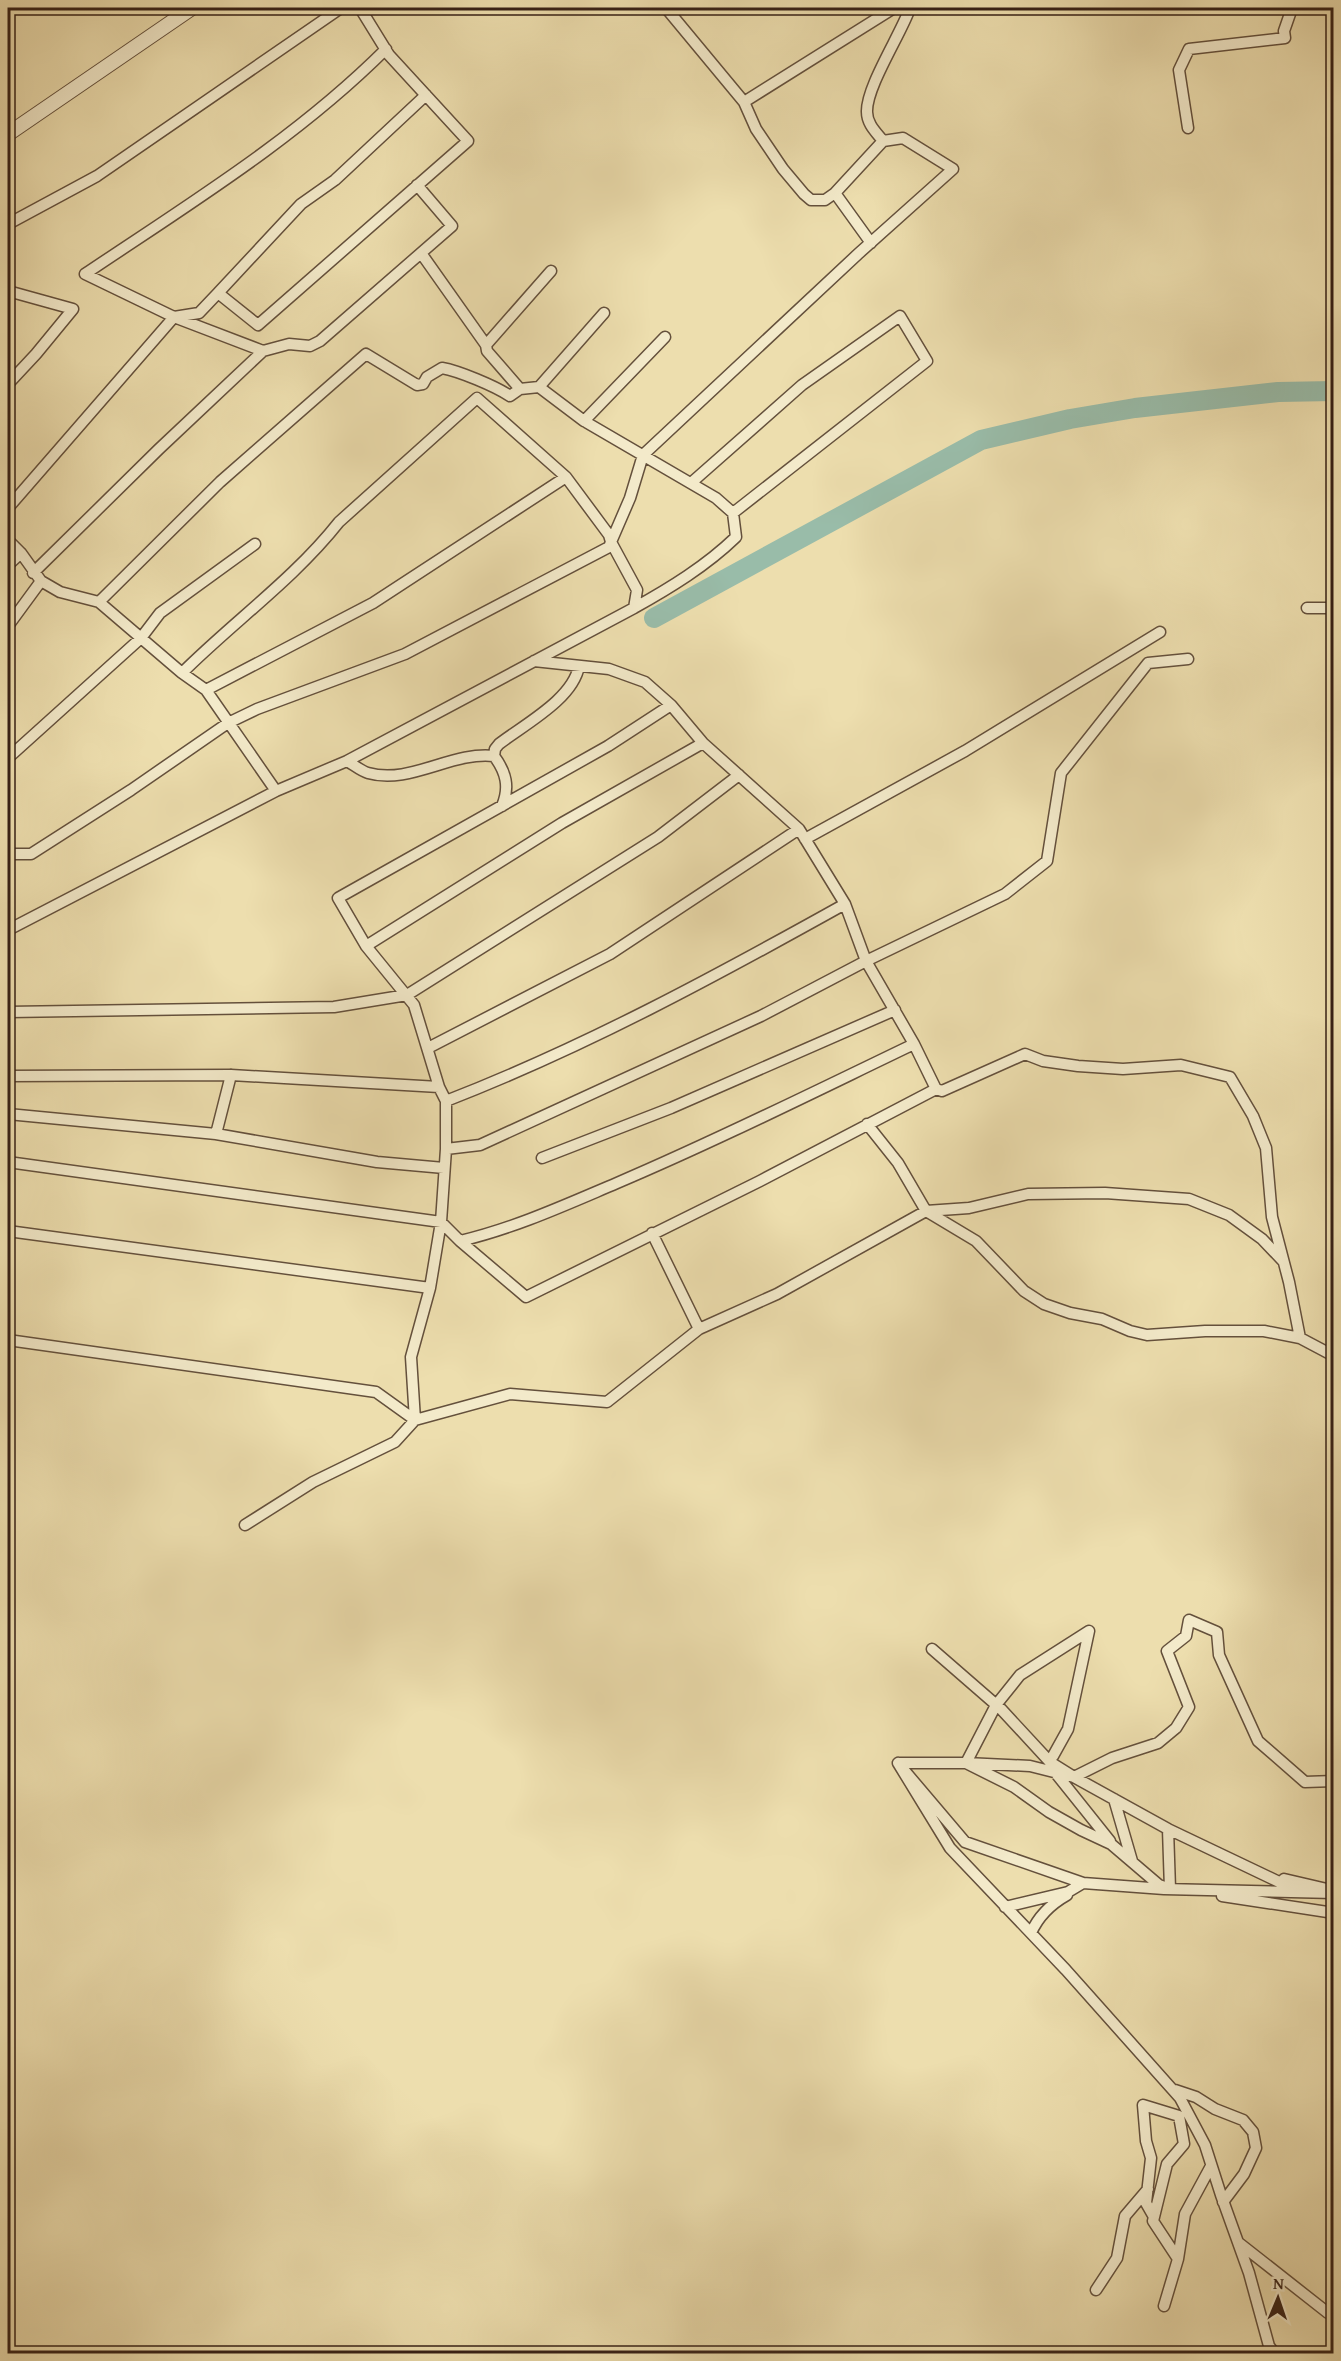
<svg xmlns="http://www.w3.org/2000/svg" width="1341" height="2361" font-family="'Gentium Book Plus',serif">
<rect width="100%" height="100%" fill="#eddeae"/>
<filter id="stains"><feTurbulence type="fractalNoise" baseFrequency=".00333" numOctaves="4"/><feColorMatrix values="0 0 0 0 .2 0 0 0 0 .09 0 0 0 0 .02 0 0 0 .5 -.17"/></filter>
<radialGradient id="worn" r=".72"><stop offset=".6" stop-color="#630" stop-opacity="0"/><stop offset="1" stop-color="#630" stop-opacity=".3"/></radialGradient>
<g fill="none" stroke-linecap="round" stroke-linejoin="round">
<path stroke="#99bca9" stroke-width="20" d="M654 618 981 440 1070 419 1135 408 1278 392 1334 391"/>
<g stroke="#64503c" stroke-width="13">
<path id="minor" d="M360 8 389 55 468 141 258 325 218 293 199 313 174 317 85 274C189 204 297 138 386 49
M666 8 744 102 756 129 783 169 804 194 811 200H825L835 193
M8 10 15 8
M744 102 894 8
M1188 128 1179 70 1189 49 1285 38 1284 31 1292 8
M883 141C876 132 867 124 867 112 866 87 901 34 910 8
M8 224 97 176 341 8
M421 253 486 345 487 351 520 389 539 387 604 313
M8 291 73 309 36 354 8 384
M218 293 301 204 335 180 426 95
M486 345 551 271
M539 387 584 421 665 337
M584 421 716 498 733 513 927 361 900 316 802 385 691 483
M8 508 174 317 263 351 289 344 310 346 320 341 452 226 417 185
M8 540 21 553 41 581 60 592 99 602 182 673 206 690 276 791
M8 565 21 553
M33 573 159 449 263 351
M99 602 220 482 366 354 417 385 423 384 427 377 442 368C459 371 495 386 510 396L520 389
M634 608C670 588 706 566 736 537L733 513
M1307 608H1334
M8 626 41 581
M534 661 609 669 645 682 671 705 703 743 799 829 845 904 866 961 914 1044 936 1089
M206 690 373 603 566 477
M494 756 495 749 499 744C525 724 573 699 579 666
M8 758 141 638 160 613 255 544
M347 761C354 765 361 771 368 773 410 785 452 751 494 756 506 772 510 787 502 806
M805 839 965 751 1160 632
M8 854H31L131 790 228 723 257 709 405 654 609 547 611 542 609 535 566 477 477 398 339 522C294 579 233 622 182 673
M8 930 276 791 347 761 634 608 637 590 611 542 630 498 643 455 858 254 953 169 903 138 883 141 835 193 871 243
M366 946 562 823 703 743
M8 1012 334 1007 407 995 658 837 739 775
M428 1048 610 954 799 829
M8 1076 231 1075 439 1087
M446 1101C585 1047 714 977 845 904
M8 1114 216 1134 377 1162 444 1168
M867 1124 898 1163 926 1211 976 1241 1024 1291 1044 1304 1070 1313 1102 1319 1130 1331 1147 1335 1205 1331H1264L1300 1338
M216 1134 231 1075
M446 1149 480 1145 761 1016 866 961 1005 894 1047 861 1061 773 1148 663 1188 659
M542 1158 671 1108 895 1010
M8 1162 441 1222 460 1241C515 1228 565 1205 617 1183 718 1140 816 1091 914 1044
M8 1231 430 1288
M652 1233 699 1329
M460 1241 526 1297 760 1181 936 1089 942 1091 1025 1054 1043 1061 1078 1066 1123 1069 1181 1065 1230 1077 1253 1116 1266 1148 1272 1217 1289 1282 1300 1338 1334 1356
M8 1340 376 1392 415 1420 510 1394 607 1402 699 1329 777 1294 926 1211 969 1208 1028 1194 1105 1193 1189 1199 1229 1215 1262 1239 1283 1261
M245 1525 313 1482 395 1442 415 1420 411 1357 430 1288 441 1222 446 1149V1101L439 1087 414 1005 366 946 338 898 608 746 671 705
M932 1649 1001 1709 1050 1762 1074 1777 1112 1758 1158 1743 1176 1728 1189 1707 1167 1651 1186 1636 1189 1620 1217 1632 1219 1655 1258 1741 1305 1782 1334 1781
M898 1763H966L996 1705 1020 1675 1089 1631 1068 1729 1053 1756
M966 1763 1030 1766 1074 1777 1168 1829 1170 1889 1159 1885 1111 1844 1081 1830 1049 1812 1014 1787Z
M1054 1771 1110 1841
M1114 1799 1132 1861
M1168 1829 1298 1891
M1284 1879 1327 1889
M1222 1896 1334 1913
M1005 1907 1068 1892 1083 1883
M1031 1933C1038 1917 1051 1904 1067 1895
M1175 2090 1196 2097 1215 2109 1243 2120 1253 2132 1256 2148 1244 2174 1223 2202
M1154 2217 1146 2203 1151 2158 1146 2141 1143 2105 1179 2116 1184 2144 1167 2164 1153 2221 1178 2259
M1239 2243 1328 2313
M1096 2290 1117 2258 1125 2216 1148 2189
M1164 2306 1178 2259 1185 2214 1211 2166
M1275 2354 1269 2346 1249 2273 1221 2195 1205 2145 1180 2098 1066 1970 950 1848 898 1763 965 1842 1083 1883 1164 1889 1334 1893"/>
</g>
<g stroke="#64503c" stroke-width="16">
<path id="tertiary" d="M8 134 192 8"/>
</g>
<use href="#minor" stroke="#f3eaca" stroke-width="10"/>
<use href="#tertiary" stroke="#f3eaca" stroke-width="14"/>
</g>
<rect width="1341" height="2361" fill="none" stroke="#eddeae" stroke-width="30"/>
<rect x="9" y="9" width="1323" height="2343" fill="none" stroke="#362016" stroke-width="3"/>
<rect x="15" y="15" width="1311" height="2331" fill="none" stroke="#362016" stroke-width="1.5"/>
<g transform="translate(1278 2298) rotate(2)" stroke="#f3eaca" stroke-width="4.5" paint-order="stroke">
<path d="M0-4.5L10 22L0 15L-10 22Z" fill="#362016"/>
<text y="-9" font-size="16" font-weight="bold" text-anchor="middle" fill="#362016">N</text>
</g>
<rect width="100%" height="100%" filter="url(#stains)"/>
<rect width="100%" height="100%" fill="url(#worn)"/>
</svg>
